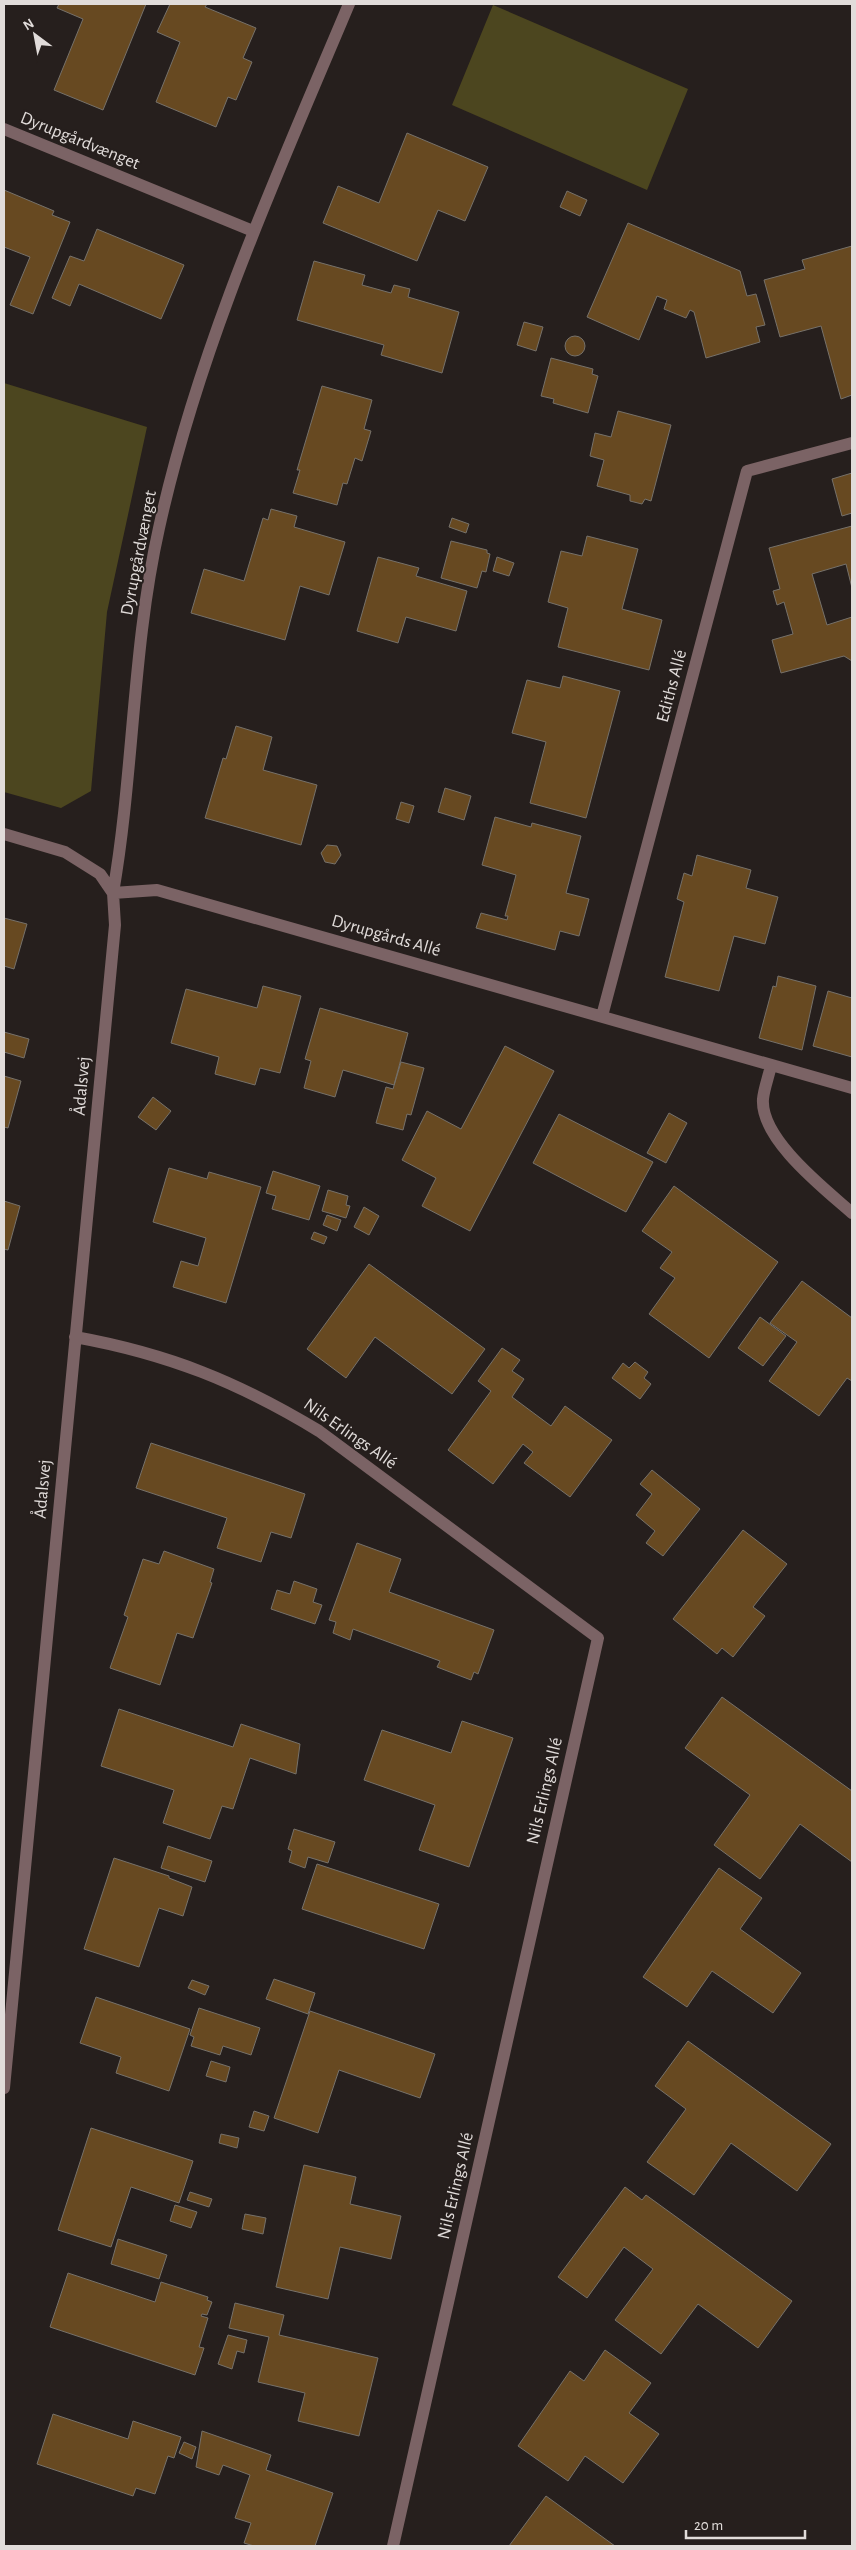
<svg xmlns="http://www.w3.org/2000/svg" width="856" height="2550" font-family="'Alegreya Sans',sans-serif">
<rect width="100%" height="100%" fill="#261f1d"/>
<path fill="#4c461f" d="M493 5 688 89 647 190 452 105Z
M4 383 147 427 107 612 91 791 61 808 4 792Z"/>
<path fill="#674921" stroke="#76716a" d="M59 4H146L103 110 54 90 83 19 57 8Z
M170 4H207L205 7 256 28 243 58 252 62 236 100 228 97 216 127 156 102 180 42 157 32Z
M407 133 488 167 465 221 438 210 417 261 323 223 338 186 379 203Z
M4 190 54 211 52 215 70 222 33 314 10 305 30 257 4 247Z
M567 191 587 200 580 216 560 207Z
M628 223 740 271 747 296 756 294 765 325 756 327 760 342 706 358 694 312 690 310 686 318 664 309 667 300 657 296 639 340 587 317Z
M97 229 184 265 161 319 79 284 70 306 52 298 70 256 84 261Z
M852 246V395L841 399 821 326 780 337 764 280 805 269 802 260Z
M314 261 365 275 362 285 391 293 394 285 410 289 408 297 459 312 442 373 381 355 384 345 297 320Z
M524 322 543 327 536 351 517 345Z
M565 346a10 10 0 1 1 20 0a10 10 0 1 1-20 0Z
M551 358 593 369 592 374 598 376 588 413 553 403 554 399 541 396Z
M322 386 372 400 364 429 371 431 362 461 355 458 347 484 343 483 337 505 293 493 300 470H297Z
M618 411 671 425 651 501 645 499 642 504 630 501V495L597 486 604 460 590 456 595 433 611 437Z
M852 473V513L842 516 832 479Z
M271 509 297 516 294 527 345 542 329 595 300 586 285 640 191 613 204 569 244 581 263 518 268 520Z
M452 518 469 524 466 533 449 527Z
M852 526V588L846 564 812 574 827 625 852 617V661L844 656 781 673 772 640 793 634 784 602 777 605 773 591 780 589 769 548Z
M587 536 638 549 622 609 662 620 649 670 558 647 568 608 548 602 561 551 582 556Z
M451 541 487 550V553L490 554 486 572 482 571 477 588 441 578Z
M378 557 419 568 416 576 467 591 456 631 406 617 398 643 357 631Z
M497 557 514 563 509 576 493 571Z
M563 676 620 691 586 818 530 803 546 742 512 733 527 680 560 688Z
M236 726 272 737 263 770 317 785 301 845 205 818 223 758 226 759Z
M445 788 471 796 464 820 438 812Z
M401 802 414 806 409 823 396 819Z
M495 817 531 827 532 823 581 836 566 893 589 899 579 936 560 931 555 950 476 928 481 913 507 920 508 916H505L516 875 482 865Z
M327 845 337 846 341 855 335 864 325 862 321 853Z
M697 855 751 870 746 888 778 897 765 944 734 936 719 991 665 977 684 902 677 899 684 873 692 876Z
M4 918 27 924 14 969 4 966Z
M778 976 816 986 802 1050 759 1038 773 986 776 987Z
M263 986 301 996 280 1073 260 1068 255 1085 215 1074 219 1057 171 1043 186 989 257 1008Z
M828 991 852 998V1057L813 1046Z
M320 1008 408 1033 394 1085 343 1070 335 1097 304 1088 311 1061 305 1059Z
M4 1032 29 1039 24 1058 4 1052Z
M505 1046 554 1071 470 1231 422 1206 436 1178 402 1160 427 1111 461 1129Z
M401 1062 424 1068 411 1115 407 1114 403 1130 376 1123 386 1087 393 1089Z
M4 1076 21 1081 8 1128 4 1127Z
M153 1097 171 1111 156 1130 138 1117Z
M669 1113 687 1123 666 1163 647 1153Z
M559 1114 653 1162 626 1212 533 1163Z
M169 1168 207 1179 209 1172 261 1187 226 1303 173 1287 181 1261 198 1266 206 1238 153 1222Z
M273 1171 320 1186 309 1220 272 1209 276 1196 266 1193Z
M674 1186 778 1262 709 1358 649 1314 675 1278 660 1268 672 1252 642 1231Z
M328 1190 348 1196 346 1205 350 1206 346 1218 322 1211Z
M4 1201 20 1206 8 1250 4 1249Z
M364 1207 379 1216 369 1235 354 1227Z
M327 1215 341 1220 337 1231 323 1225Z
M314 1232 327 1237 324 1244 311 1239Z
M369 1264 485 1349 452 1394 375 1337 346 1378 307 1349Z
M802 1281 852 1318V1381L847 1378 819 1416 769 1381 797 1342 770 1323Z
M760 1317 786 1336 763 1366 738 1348Z
M502 1348 520 1360 512 1371 524 1379 512 1397 551 1426 565 1406 612 1440 570 1497 524 1463 533 1452 523 1444 493 1484 448 1450 491 1391 478 1381Z
M635 1362 648 1372 644 1378 651 1384 640 1399 612 1378 623 1363 629 1368Z
M151 1443 305 1494 291 1538 271 1532 261 1562 217 1548 227 1518 136 1488Z
M652 1470 700 1509 663 1556 646 1543 655 1531 636 1515 652 1494 640 1484Z
M743 1530 787 1564 753 1607 765 1616 733 1657 722 1648 717 1654 673 1619Z
M357 1543 401 1559 389 1592 494 1630 478 1674 474 1672 471 1680 437 1667 440 1661 353 1629 350 1640 333 1633 336 1622 329 1620Z
M164 1551 214 1569 210 1582 212 1583 193 1638 177 1633 160 1685 110 1668 128 1617 124 1615 143 1559 159 1564Z
M294 1581 317 1589 313 1602 322 1605 315 1624 271 1609 277 1590 290 1594Z
M722 1697 852 1791V1862L800 1824 760 1879 714 1845 750 1795 685 1748Z
M119 1709 233 1747 241 1724 300 1744 296 1774 250 1758 233 1809 222 1806 210 1839 163 1823 174 1790 101 1766Z
M462 1721 513 1738 469 1867 419 1850 435 1805 364 1780 382 1730 451 1753Z
M294 1829 335 1842 328 1863 308 1857 305 1868 289 1862 292 1851 288 1849Z
M168 1846 212 1861 205 1882 161 1868Z
M114 1858 169 1876V1878L192 1887 183 1916 159 1908 139 1967 84 1949Z
M317 1864 439 1904 424 1949 302 1909Z
M719 1868 762 1898 740 1929 801 1973 773 2013 712 1971 687 2007 643 1977Z
M274 1979 315 1993 308 2014 266 1999Z
M192 1980 209 1986 205 1995 188 1988Z
M96 1997 190 2029 169 2091 116 2073 121 2057 80 2043Z
M199 2008 260 2028 251 2055 223 2046 220 2055 191 2046 194 2037 190 2035Z
M310 2011 435 2054 420 2098 339 2070 318 2133 274 2118Z
M688 2041 831 2144 797 2191 731 2143 694 2195 647 2162 686 2109 655 2086Z
M211 2061 230 2067 226 2082 206 2076Z
M254 2111 269 2116 264 2131 249 2127Z
M91 2128 193 2161 179 2203 131 2187 111 2247 58 2230Z
M221 2134 239 2138 237 2148 219 2143Z
M304 2165 356 2177 350 2204 401 2216 391 2259 340 2247 328 2299 276 2287Z
M625 2187 642 2200 646 2195 792 2301 758 2348 698 2304 661 2354 615 2320 653 2269 624 2247 587 2298 558 2277Z
M190 2192 212 2199 209 2207 187 2200Z
M175 2205 197 2212 191 2228 170 2221Z
M245 2214 266 2218 263 2234 242 2229Z
M118 2239 167 2255 159 2279 111 2264Z
M68 2273 155 2302 161 2282 208 2297 207 2300 212 2302 207 2315 202 2314 201 2316 208 2318 199 2347 204 2348 195 2375 50 2327Z
M235 2303 284 2315 279 2335 378 2358 359 2436 298 2421 305 2393 258 2382 269 2337 229 2328Z
M228 2335 247 2340 244 2353 237 2351 232 2369 218 2364Z
M605 2350 651 2383 629 2413 659 2434 623 2483 585 2456 568 2481 518 2446 570 2371 584 2381Z
M53 2414 128 2439 133 2421 181 2437 174 2458 168 2456 155 2494 136 2488 133 2496 37 2464Z
M202 2431 271 2455 266 2470 333 2493 315 2546H254L244 2543 251 2523 235 2518 250 2475 223 2465 219 2475 196 2467Z
M184 2442 196 2447 192 2459 179 2453Z
M546 2496 615 2546H509Z"/>
<g fill="none" stroke-linecap="round" stroke-linejoin="round">
<path stroke="#7b6365" stroke-width="12" d="M4 129 253 231
M4 834 65 852 100 874 113 893
M113 893 157 890 852 1088
M602 1016 747 471 852 443
M771 1065C769 1076 764 1088 763 1099 760 1139 825 1189 852 1213
M75 1337C169 1354 238 1382 319 1431L598 1638 393 2546
M4 2088 115 925 113 893C134 772 132 648 159 528 199 346 277 175 349 4"/>
</g>
<g text-anchor="middle" dominant-baseline="central" stroke-width="4" stroke-linejoin="round" paint-order="stroke">
<g font-size="18" fill="#e1dcda" stroke="#261f1d">
<text transform="translate(80 141) rotate(22)">Dyrupgårdvænget</text>
<text transform="translate(139 553) rotate(-79)">Dyrupgårdvænget</text>
<text transform="translate(672 686) rotate(-75)">Ediths Allé</text>
<text transform="translate(386 936) rotate(16)">Dyrupgårds Allé</text>
<text transform="translate(82 1086) rotate(-85)">Ådalsvej</text>
<text transform="translate(350 1434) rotate(35)">Nils Erlings Allé</text>
<text transform="translate(43 1489) rotate(-85)">Ådalsvej</text>
<text transform="translate(545 1791) rotate(-77)">Nils Erlings Allé</text>
<text transform="translate(456 2186) rotate(-77)">Nils Erlings Allé</text>
</g>
</g>
<rect width="856" height="2550" fill="none" stroke="#e1dcda" stroke-width="10"/>
<g transform="translate(35 35) rotate(328)" stroke="#261f1d" stroke-width="4" paint-order="stroke">
<path d="M0-4L9 19L0 12L-9 19Z" fill="#e1dcda"/>
<text y="-8" font-size="14" font-weight="bold" text-anchor="middle" fill="#e1dcda">N</text>
</g>
<path d="M686 2530v8h119v-8" fill="none" stroke="#e1dcda" stroke-width="2.5"/>
<text x="694" y="2530" font-size="15" fill="#e1dcda" stroke="#261f1d" stroke-width="4" paint-order="stroke">20 m</text>
</svg>
